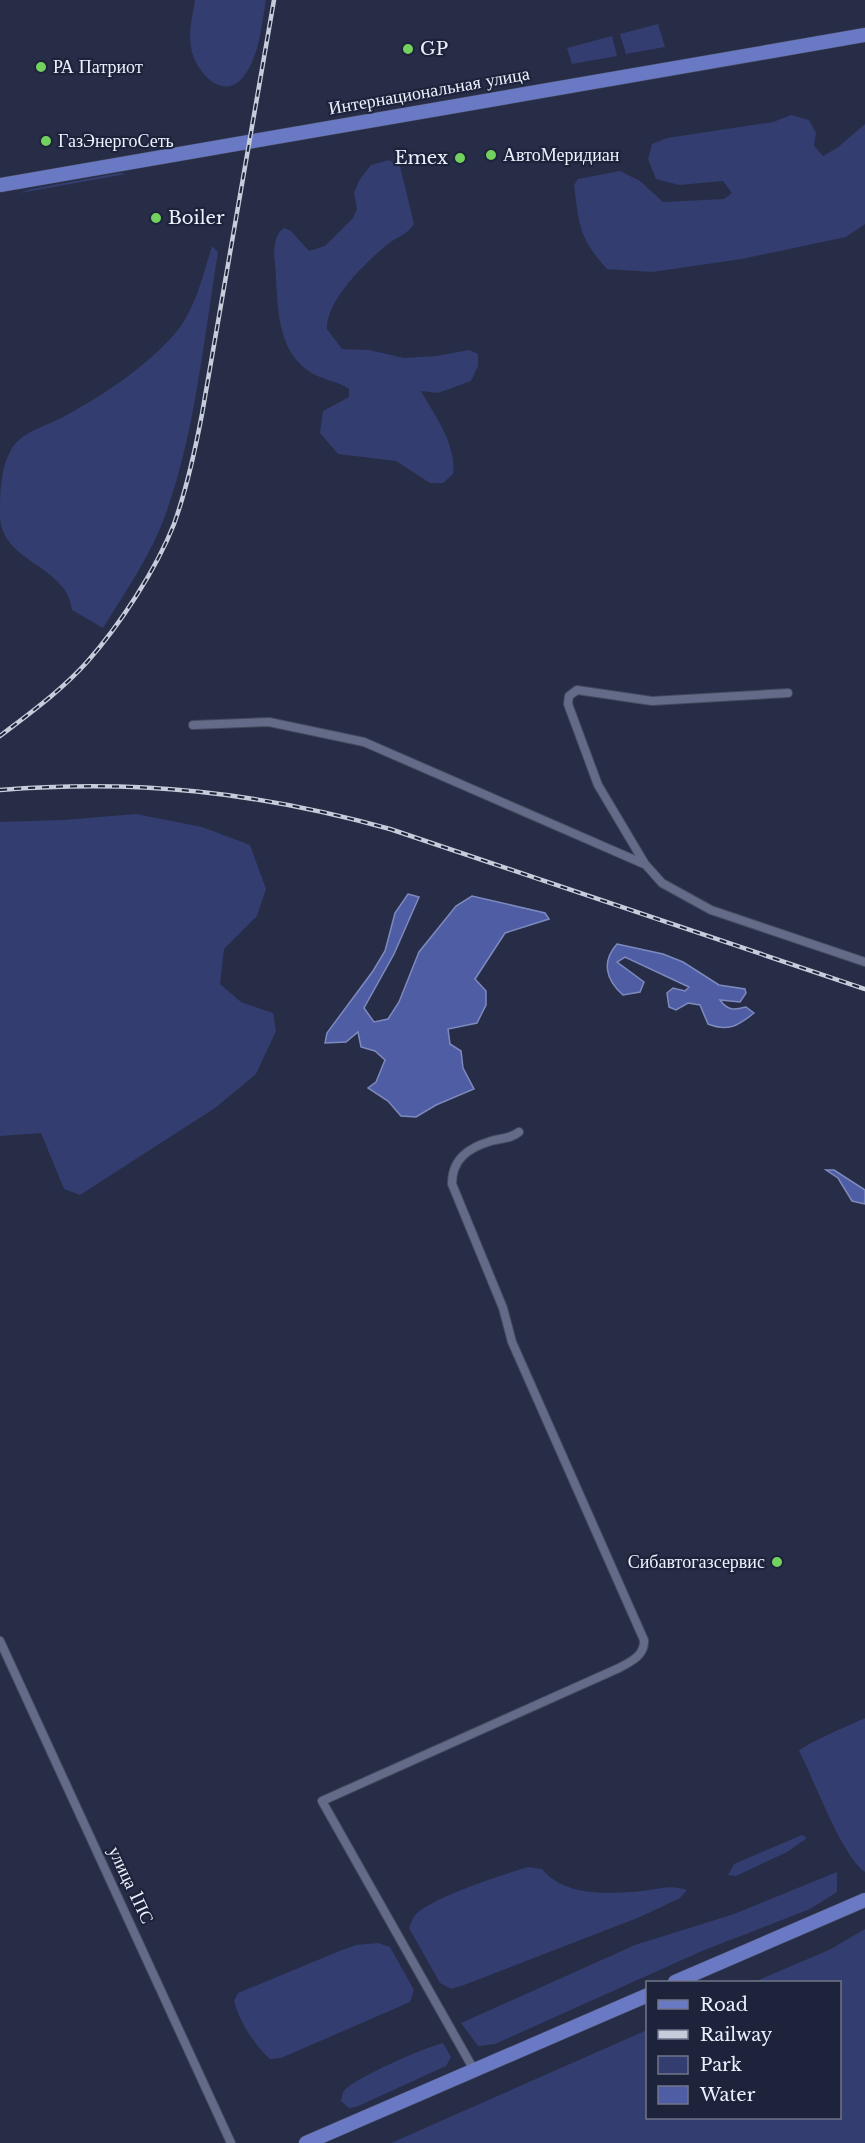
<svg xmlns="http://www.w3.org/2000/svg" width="865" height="2143" font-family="'Libre Baskerville',serif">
<rect width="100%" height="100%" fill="#272d46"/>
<path fill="#333d6f" d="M195 0H266C262 24 259 57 244 76 223 104 194 70 191 47 188 31 193 15 195 0Z
M658 24 665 47 626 54 620 34Z
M612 36 617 56 572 64 567 48Z
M791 115 809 120 816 133 814 146 823 156 837 148 865 124V224L846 237 742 259 652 272 607 269C579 238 579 225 574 185L578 179 620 171 640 181 663 202 724 199 732 193 723 181 679 185 656 179 648 159 652 144 667 138 773 122Z
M389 160 400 166 414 224C408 234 397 237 388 244 367 261 326 300 327 329L342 349 369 350 404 358 437 356 469 350 478 354V366L471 381 438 393 421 391C435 416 457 445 453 474L443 483H430L396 461 338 454 320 433 323 411 349 397V389C337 380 320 380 307 370 272 344 279 293 274 254 275 244 275 234 284 228L291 231 309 251 325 246 353 218 357 209 354 193 360 179 371 165Z
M119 173 126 174 20 193 31 189Z
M212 246 218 252C204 338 195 434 165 516 151 555 125 592 103 628L72 610C68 566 3 563 0 518 0 494 0 463 15 444 26 431 48 425 63 417 100 397 140 371 169 340 194 316 202 278 212 246Z
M136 814 202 827 250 845 266 889 257 916 224 949 220 984 241 1002 273 1013 276 1031 256 1074 215 1108 80 1195 64 1189 41 1133 0 1136V822L63 820Z
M865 1718V1872C842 1857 814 1779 799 1751 803 1745 854 1723 865 1718Z
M802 1835 807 1838 787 1852 736 1876 728 1875 734 1864Z
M528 1867 542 1869C564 1897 610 1894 642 1891 660 1889 670 1884 687 1890L680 1898 640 1917 464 1985 451 1989 440 1983 409 1928C411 1924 412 1919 415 1915 432 1897 502 1875 528 1867Z
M837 1872V1892L810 1909 702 1951 495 2044 478 2046 461 2023 635 1945 734 1914Z
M865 1929V2143H391L647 2030 648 2118H840V1982H754L829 1950Z
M378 1943 390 1947 414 1990 410 2002 281 2058 270 2059C253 2043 240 2023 234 2001L238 1993 342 1950 356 1945Z
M443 2043 451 2057 446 2066 356 2107 349 2108 341 2101C341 2100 343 2092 344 2091 354 2078 426 2047 443 2043Z"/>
<path fill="#4f5ea4" stroke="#7e8abf" stroke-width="1.5" d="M408 894 419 897 394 954 364 1008 374 1022 388 1019 399 1002 419 952 456 906 472 896 545 913 549 919 505 933 475 979 486 991V1005L477 1023 448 1029 450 1044 461 1051 463 1068 474 1089 436 1105 416 1117 401 1116 388 1101 368 1088 376 1082 385 1060 375 1051 361 1047 358 1032 346 1042 325 1043 327 1033 373 971 385 951 395 913Z
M617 944 663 954 683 962 719 985 745 989 746 993 740 1002 720 1000C728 1011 734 1010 746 1007L754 1013C738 1026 728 1032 708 1024L700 1005 688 1003 676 1010 669 1007 667 993 673 988 685 991 689 987 625 957 617 962 644 982 640 992 623 995C606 980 601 962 617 944Z
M826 1170H834L865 1190V1204L852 1201 838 1178Z"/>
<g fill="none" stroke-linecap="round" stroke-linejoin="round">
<g stroke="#454a5e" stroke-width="10">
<path id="minor" d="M788 693 652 701 577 690 569 696 568 704 598 785 645 864 662 883 711 910 865 962
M193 725 269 722 364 742 644 864
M0 1641 231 2143
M474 2070 322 1801 619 1668C632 1661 645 1655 644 1640L512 1342 503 1308 452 1184C452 1159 468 1148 491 1141 502 1138 510 1139 519 1132"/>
</g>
<g stroke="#454a5e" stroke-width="15">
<path id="primary" d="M0 185 865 35
M675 1982 865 1900
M306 2143 648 1995"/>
</g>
<use href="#minor" stroke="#636b88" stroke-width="8"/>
<use href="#primary" stroke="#6a79c4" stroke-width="14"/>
<g stroke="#c7ccdb" stroke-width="4.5">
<path id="rail" d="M0 736C30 713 62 690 87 662 119 626 156 570 174 524 187 488 195 451 202 414L274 0
M0 790C139 779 256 792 390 829L865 989"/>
</g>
<use href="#rail" stroke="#1e233c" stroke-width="2" stroke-dasharray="7" stroke-linecap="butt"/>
</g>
<g fill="#73d25d" stroke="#1e233c" stroke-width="2">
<circle cx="408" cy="49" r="6"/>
<circle cx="41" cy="67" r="6"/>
<circle cx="46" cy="141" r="6"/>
<circle cx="491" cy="155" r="6"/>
<circle cx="460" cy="158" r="6"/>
<circle cx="156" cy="218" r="6"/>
<circle cx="777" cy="1562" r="6"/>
</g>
<g text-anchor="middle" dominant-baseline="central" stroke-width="4.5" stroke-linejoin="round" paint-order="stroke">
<g font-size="18" fill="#edf1fe" stroke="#1e233c" text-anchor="start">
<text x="420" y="49">GP</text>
<text x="53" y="67">РА Патриот</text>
<text x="58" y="141">ГазЭнергоСеть</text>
<text x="503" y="155">АвтоМеридиан</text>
<text x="448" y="158" text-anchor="end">Emex</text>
<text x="168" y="218">Boiler</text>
<text x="765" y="1562" text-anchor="end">Сибавтогазсервис</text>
</g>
<g font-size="18" fill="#edf1fe" stroke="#1e233c">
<text transform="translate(429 91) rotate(-10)">Интернациональная улица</text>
<text transform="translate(131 1885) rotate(65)">улица 1ПС</text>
</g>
</g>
<rect x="646" y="1981" width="195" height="138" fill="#1e233c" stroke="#71758a" stroke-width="1.5"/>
<rect x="658" y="2000" width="30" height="9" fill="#6a79c4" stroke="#71758a" stroke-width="1.5"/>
<text x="700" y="2011" font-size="18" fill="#edf1fe">Road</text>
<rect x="658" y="2030" width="30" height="9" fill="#c7ccdb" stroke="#71758a" stroke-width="1.5"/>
<text x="700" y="2041" font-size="18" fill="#edf1fe">Railway</text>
<rect x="658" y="2056" width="30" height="18" fill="#333d6f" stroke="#71758a" stroke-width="1.5"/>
<text x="700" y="2071" font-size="18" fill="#edf1fe">Park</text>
<rect x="658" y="2086" width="30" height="18" fill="#4f5ea4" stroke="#71758a" stroke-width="1.5"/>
<text x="700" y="2101" font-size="18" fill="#edf1fe">Water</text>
</svg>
